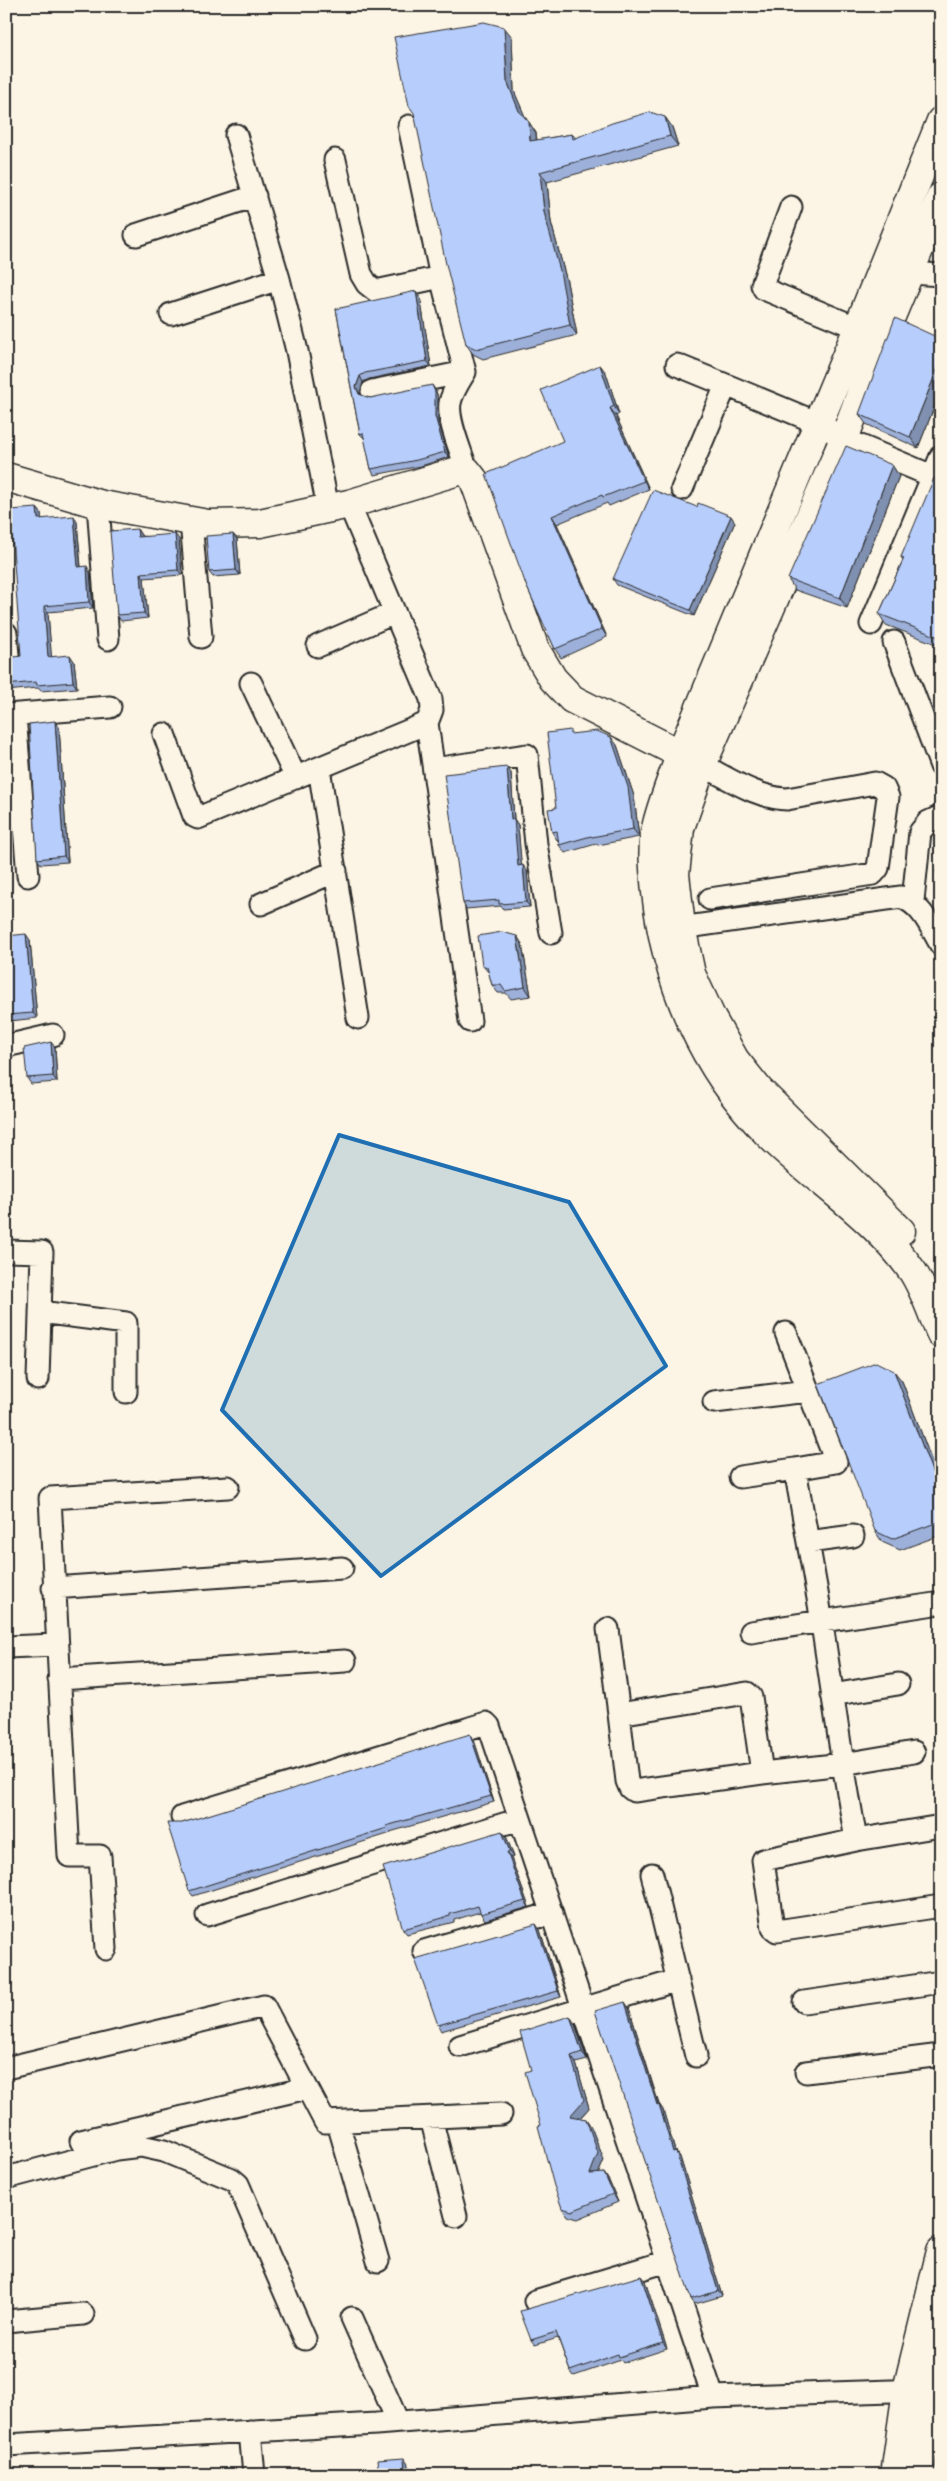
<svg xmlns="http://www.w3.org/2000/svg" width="947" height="2481" font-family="'Balsamiq Sans',sans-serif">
<rect width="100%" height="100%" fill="#fcf5e5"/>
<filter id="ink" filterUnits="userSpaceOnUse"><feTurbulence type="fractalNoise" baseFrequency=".02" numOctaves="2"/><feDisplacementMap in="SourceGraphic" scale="10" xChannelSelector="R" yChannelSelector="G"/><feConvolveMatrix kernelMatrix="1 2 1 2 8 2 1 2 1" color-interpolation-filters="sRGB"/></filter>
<g filter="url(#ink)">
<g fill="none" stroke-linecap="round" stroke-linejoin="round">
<g stroke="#2b2b2b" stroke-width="25">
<path id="street" d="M409 126 441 277 465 372C459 382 452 392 450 403 447 421 462 453 467 471
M236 135 279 279 297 351 328 508
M335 160 361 274 367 284 376 291 441 277
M791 207 762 285 764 289 858 328
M136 235 255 196
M897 269 911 273 941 275
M171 314 279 279
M677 365 726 385 682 489
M726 385 818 423 844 439 932 476
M372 391 465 372
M98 504 108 639
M191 521 201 637
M871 624 941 456
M6 633 8 655
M894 642 941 766
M318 646 394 613
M251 683 296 778
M6 715 110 707
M15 715 28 876
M427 723 470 1021
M164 734 194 816 198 818 427 723 432 710 431 699 349 504
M702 765C728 778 757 798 787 799L875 783 884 788 888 797 878 868 873 874 710 899
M319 768 358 1018
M434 769 527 755 536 844 551 933
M913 901 920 832 928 822 941 816
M261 904 336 871
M666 930 901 897C922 905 930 926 941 945
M6 1046 53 1035
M6 1251 42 1252 38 1379
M40 1312 126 1323V1392
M786 1333 836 1462 795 1469 819 1604 843 1764 914 1752
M714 1402 808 1391
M740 1477 795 1469
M808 1542 853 1536
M53 1588 342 1568
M608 1629 619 1714 747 1693 751 1697 762 1773 843 1764 856 1840 763 1860 773 1928 777 1931 941 1906
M751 1632 941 1603
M6 1647 56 1645
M59 1679 345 1661
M832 1695 898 1684
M619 1714 627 1781 630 1788 634 1791 762 1773
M182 1817 480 1725 486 1723 489 1726 713 2397
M856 1840 941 1826
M652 1874 696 2056
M207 1915 520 1819
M106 1949 100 1856H69L50 1498 228 1487
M424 1951 552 1913
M804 2002 941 1982
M460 2046 678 1980
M6 2068 264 2006 325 2122 501 2114
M806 2072 941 2055
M431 2118 456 2216
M338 2123 378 2261
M81 2141 307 2088
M6 2178 116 2149 141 2146 164 2151 232 2179 238 2184 305 2339
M535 2301 668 2261
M352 2318 398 2422
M6 2321 83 2314
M250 2431 254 2475
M6 2445 376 2424 713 2397 922 2390"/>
</g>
<g stroke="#2b2b2b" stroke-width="31">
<path id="secondary" d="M941 121 858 328 681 753C673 776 663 800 657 824 651 846 654 870 656 892 666 983 703 1069 768 1134 815 1181 875 1217 913 1272 925 1291 932 1314 941 1334
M6 477 102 505 208 524 260 523 349 504 458 471H467L474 480 535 649 553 679 572 699 696 762
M901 1231 759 1090 735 1060 712 1019 691 974 681 927 675 874 680 828 702 765 844 439 882 338 941 197
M895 2475 907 2390 941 2251
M919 2475 931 2389 941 2346"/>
</g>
<use href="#street" stroke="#fcf5e5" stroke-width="21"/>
<use href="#secondary" stroke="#fcf5e5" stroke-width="28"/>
</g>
<path fill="#9db0d9" stroke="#2b2b2b" d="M512 37 514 91 525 117 536 133 537 140 572 134 576 138 665 117 672 127 678 146 547 182 551 222 567 282 577 335 483 359 473 354 466 344Z
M420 296 431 366 369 379 363 382 360 393V395L370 398 436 391 438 398V421L449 457 421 466 374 475 371 469 365 439 360 434 336 309Z
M941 339V390L918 448 866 424 859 414Z
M600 365 606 373 619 414 616 416 649 489 609 506 607 503 557 524 607 637 561 658 555 649 526 585Z
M892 465 899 476 847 608 795 590 788 579Z
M941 481V646L886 625 879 614 903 560 901 557Z
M37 508 41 513V519L77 522 81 566 90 572 93 608 48 612 51 657 74 661 77 688 41 691 38 688 6 691V662L21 656Z
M735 522 694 616 617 585 613 579Z
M137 529 141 535V536L179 539 182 575 144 578 148 618 121 621 117 615Z
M233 534 237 539 240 575 213 577 209 572Z
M55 721 59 727 68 862 41 864 37 859Z
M572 734 617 745 634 796 639 837 598 845 596 844 565 853 559 845 558 840H557L552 832 556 808Z
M511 773 514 819 518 825 521 866 527 871 530 907 503 909 501 906 466 909 463 903Z
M517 936 522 944 531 996 511 999 506 993H498L492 985 489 973 482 965Z
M30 940 37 1018 10 1021 6 1015Z
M55 1047 57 1082 31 1084 27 1078Z
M902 1381 941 1486V1535L900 1550 882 1542 875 1531Z
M474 1740 494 1802 390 1832 391 1833 193 1896 189 1891 182 1823Z
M506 1836 514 1857 511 1858 529 1907 485 1920 480 1912 454 1920V1922L407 1934 403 1929Z
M540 1930 561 1997 441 2031 438 2025Z
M629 2008 659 2104 663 2110 675 2151H676L680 2157 722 2296 695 2304 691 2299Z
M575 2024 587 2060 576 2063 589 2108 580 2118 586 2119 591 2127 604 2160 598 2174 604 2173 609 2181 618 2202 578 2219 567 2216 562 2208 531 2070Z
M645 2281 667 2349 623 2363 621 2360 574 2376 570 2371 558 2338 535 2345 531 2340Z"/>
<path fill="#8090b0" stroke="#2b2b2b" d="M504 27 512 37 514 91 527 121 519 111 507 81Z
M665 117 672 127 678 146 670 136Z
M529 122 536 133 537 151 530 141Z
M540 172 547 182 551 222 567 282 577 335 570 325 544 212Z
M416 291 420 296 431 366 427 361Z
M941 360V390L918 448 910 437Z
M600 365 606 373 619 414 614 406Z
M360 376 363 382 360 393 363 400 356 387Z
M432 385 436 391 438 398V421L449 457 445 452 435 416Z
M610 408 616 416 649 489 644 481Z
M892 465 899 476 847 608 840 598Z
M37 508 41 513 42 525 38 519Z
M74 516 77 522 81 572 78 567Z
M552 516 557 524 607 637 602 629Z
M731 516 735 522 694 616 690 610Z
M137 529 141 535V542L138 537Z
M175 534 179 539 182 575 178 570Z
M233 534 237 539 240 575 236 570Z
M87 566 90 572 93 608 89 602Z
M141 573 144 578 148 618 144 613Z
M44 606 48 612 52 663 48 657Z
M70 655 74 661 77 688 73 682Z
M55 721 59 727 68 862 64 856Z
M611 737 617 745 634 796 639 837 633 829Z
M507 767 511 773 514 819 518 825 522 871 518 866 511 819Z
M6 833 9 869 6 865Z
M523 865 527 871 530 907 526 902Z
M26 934 30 940 37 1018 33 1013Z
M517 936 522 944 531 996 525 987Z
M51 1042 55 1047 57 1082 53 1076Z
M894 1371 902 1381 941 1486V1495Z
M470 1734 474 1740 494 1802 491 1796Z
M502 1831 506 1836 514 1857 510 1852Z
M507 1852 511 1858 529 1907 525 1901Z
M536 1924 540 1930 561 1997 558 1991Z
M625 2002 629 2008 660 2110 657 2105Z
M570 2016 575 2024 587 2060 582 2052Z
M571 2056 576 2063 589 2108 575 2123 570 2116Z
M659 2104 663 2110 677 2158 673 2152Z
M586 2119 591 2127 604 2160 595 2182 590 2174Z
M676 2151 680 2157 722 2296 718 2291Z
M604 2173 609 2181 618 2202 613 2194Z
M641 2276 645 2281 667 2349 663 2343Z
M404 2458 408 2464V2475H405Z"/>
<path fill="#b7cdfc" stroke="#2b2b2b" d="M484 22 504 27 507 81 519 111 529 122 530 141 572 134 573 139 612 123 650 112 665 117 670 136 540 172 544 212 560 271 570 325 476 349 466 344 446 264 414 113 409 106 394 37Z
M416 291 427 361 365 373 360 376 356 387 359 394 370 398 432 385 435 392V416L445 452 417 460 371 469 363 433 360 434 336 309Z
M895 318 941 339V360L910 437 859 414Z
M600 365 614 406 610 408 644 481 603 497 602 495 552 516 602 629 555 649 526 585 486 474 563 441 541 390Z
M846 446 892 465 840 598 788 579Z
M934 478 941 481V638L879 614 904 558 901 557Z
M653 490 697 507 698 503 731 516 690 610 613 579Z
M37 508 38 519 74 516 78 567 87 566 89 602 44 606 48 657 70 655 73 682 37 685 36 682 6 685V662L14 657 21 656 10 510Z
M137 529 138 537 175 534 178 570 141 573 144 613 117 615 110 531Z
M233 534 236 570 209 572 206 536Z
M55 721 64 856 37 859 29 724Z
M570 730V734L597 731 611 737 628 787 633 829 592 837 591 836 559 845 557 831 552 832 548 809 556 808 547 733Z
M507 767 511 819H514L518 866 523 865 526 902 499 904V900L463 903 444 774Z
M941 869V880L936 871Z
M502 932 517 936 525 987 505 991 501 985H492L487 967 482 965 478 936Z
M26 934 33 1013 6 1015V936Z
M51 1042 53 1076 27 1078 24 1048Z
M876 1362 894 1371 941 1495V1521L892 1539 875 1531 818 1384Z
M470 1734 491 1796 386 1826 387 1828 189 1891 167 1823H182Z
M502 1831 510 1852H507L525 1901 481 1914 478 1906 450 1914V1916L403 1929 383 1867Z
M536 1924 558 1991 438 2025 415 1959Z
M625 2002 657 2105 659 2104 673 2152 676 2151 718 2291 691 2299 595 2011Z
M570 2016 582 2052 571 2056 584 2100 570 2116 586 2119 598 2153 590 2174 604 2173 613 2194 572 2211 562 2208 554 2186 538 2126 541 2125 525 2072 531 2070 520 2032Z
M641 2276 663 2343 619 2357 618 2354 570 2371 556 2332 531 2340 520 2311Z
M404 2458 405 2475H379L377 2460Z"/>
</g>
<path fill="#1f6fb2" fill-opacity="0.2" stroke="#1f6fb2" stroke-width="4" stroke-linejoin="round" d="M339 1135 569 1202 666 1366 381 1576 222 1410Z"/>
<rect width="947" height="2481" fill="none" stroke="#fcf5e5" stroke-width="25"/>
<rect x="12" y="12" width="922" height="2456" fill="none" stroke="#2b2b2b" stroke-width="2" filter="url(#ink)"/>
</svg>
